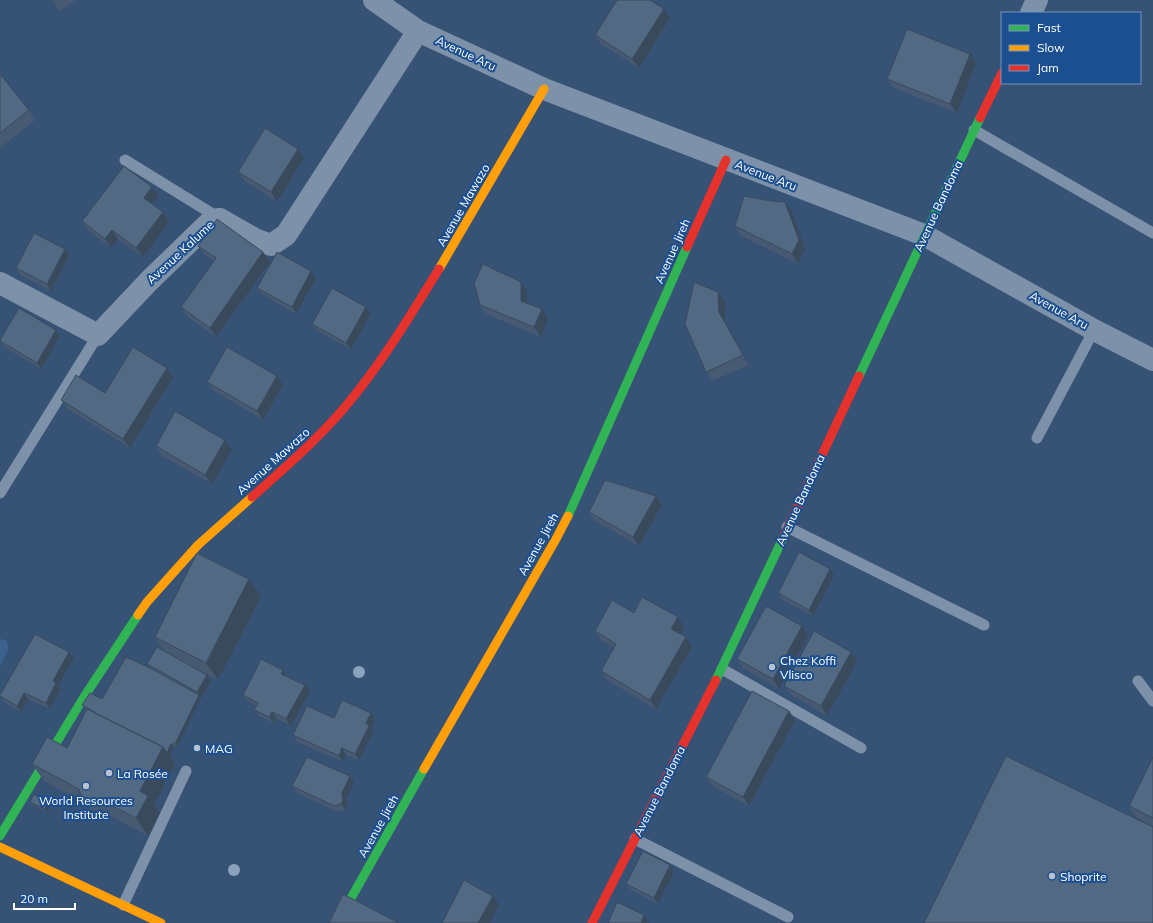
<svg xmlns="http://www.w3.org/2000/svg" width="1153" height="923" font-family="Mulish,sans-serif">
<rect width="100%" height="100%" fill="#365274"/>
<path fill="#3b618d" d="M0 639 6 640 9 648 0 667Z"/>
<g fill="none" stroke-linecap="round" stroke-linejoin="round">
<path stroke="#7d92a8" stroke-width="11" d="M974 130 1153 233
M125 160 219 218
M1037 438 1094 330
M0 493 98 335
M787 527 984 625
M722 669 861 748
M1138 681 1153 701
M635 839 788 917
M123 905 186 771"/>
<path stroke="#7d92a8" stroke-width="22" d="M374 0 418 31 544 89 924 235 1094 330 1153 360
M1031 13 1037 0
M0 283 98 335 150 280 212 220 220 219 255 239 271 245 286 235 418 31"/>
<path stroke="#30b455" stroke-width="9" d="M859 376 980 118
M568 516 687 247
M716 680 784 536
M0 836 84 697 138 615
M337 923 424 769"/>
<path stroke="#ff9f0a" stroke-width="9" d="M439 269 544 89
M138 615 147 602 198 545 252 497
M424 769 556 539 568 516
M0 847 161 923"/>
<path stroke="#e5322d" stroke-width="9" d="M980 118 1002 73
M687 247 726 160
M252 497C288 465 324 434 354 396 386 356 412 313 439 269
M784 536 859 376
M592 923 716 680"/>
</g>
<g fill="#8aa2be">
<circle cx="359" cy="672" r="6"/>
<circle cx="234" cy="870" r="6"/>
</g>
<path fill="#475a72" d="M52 0H76L60 11Z
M670 18 639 68 601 44 595 35Z
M970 54 976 63 957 113 894 88 887 79Z
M0 75 29 110 35 120 0 148Z
M298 149 304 158 277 202 245 181 238 172Z
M158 196 152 204 163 212 169 222 143 257 118 239 111 248 89 231 82 221Z
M792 211 805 249 798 264 741 236 735 226Z
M198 246 263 252 270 262 216 337 188 317 181 307 214 261 205 255Z
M65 249 69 255 51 291 20 275 16 268Z
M316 278 296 314 262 294 257 288Z
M521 282 527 291V303L548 319 541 337 486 314 480 305Z
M725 302V321L749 365 712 381 706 372Z
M366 307 371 314 351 349 316 330 312 324Z
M60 336 41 369 4 347 0 342V340Z
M167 368 173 377 130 448 68 409 61 400 105 393Z
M207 382 283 385 263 420 214 391Z
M225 440 232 450 212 484 162 456 156 446Z
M662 505 639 546 595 521 589 512Z
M830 569 834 575 813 616 782 600 778 593Z
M261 596 218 680 199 670 211 681 201 698 177 747H174L169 756 175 764 154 804 160 813 148 836 110 816 104 818 98 817 93 813 87 804 44 781 32 764 67 748 87 710 82 705 102 699 150 668 147 664 165 651 155 637Z
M634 613 684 627 680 634 686 637 692 647 656 709 607 680 601 671 614 648 601 640 595 631Z
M802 626 808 636 779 689 743 668 737 659Z
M74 658 58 686 61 689 50 709 28 699 21 712 4 702 1 697 0 699V692L1 693Z
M857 661 827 716 791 695 784 686Z
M287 676 305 685 310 691 291 726 276 718 274 723 259 716 254 710 257 706 248 701 243 695Z
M789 711 795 720 749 806 713 786 706 777Z
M371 713 375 719 371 728 373 732 359 760 346 755 343 762 297 742 293 735 334 718Z
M1153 757V826L1137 818 1129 806Z
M354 782 346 799 348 806 346 810 338 812 297 793 292 786Z
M30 802 50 805 47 812 32 805Z
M670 865 674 872 658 904 631 890 626 884Z"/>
<path fill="#394a5c" d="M664 9 670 18 639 68 632 59Z
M970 54 976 63 957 113 950 104Z
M298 149 304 158 277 202 271 192Z
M152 187 158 196 150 207 144 198Z
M785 202 792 211 805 249 798 264 792 254Z
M163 212 169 222 143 257 136 248Z
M112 230 118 239 111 248 105 239Z
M65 249 69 255 51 291 47 284Z
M263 252 270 262 216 337 210 328Z
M311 271 316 278 296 314 292 307Z
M521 282 527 291V310L521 301Z
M718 292 725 302V321L749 365 743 355 719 312Z
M366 307 371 314 351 349 346 343Z
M542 309 548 319 541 337 534 327Z
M56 330 60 336 41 369 37 363Z
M167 368 173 377 130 448 123 439Z
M277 376 283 385 263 420 257 411Z
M225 440 232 450 212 484 205 475Z
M656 496 662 505 639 546 633 537Z
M830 569 834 575 813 616 809 610Z
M249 579 261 596 218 680 206 663Z
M678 617 684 627 677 638 671 629Z
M802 626 808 636 779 689 773 679Z
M686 637 692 647 656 709 650 700Z
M69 652 74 658 58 686 61 689 50 709 46 703 53 681Z
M851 652 857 661 827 716 821 706Z
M283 670 287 676 281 674Z
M207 675 211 681 201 698 177 747 175 744 199 695 197 692Z
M305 685 310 691 291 726 286 719Z
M24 693 28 699 21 712 17 706Z
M789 711 795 720 749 806 743 797Z
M272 712 276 718 274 723 269 717Z
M371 713 375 719 371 728 373 732 359 760 355 754 366 723Z
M171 744 174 747 169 756 175 764 154 804 160 813 148 836 136 818 140 791 163 747Z
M342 748 346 755 343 762 339 756Z
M350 776 354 782 346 799 348 806 346 810 341 804 342 793Z
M48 802 50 805 47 812 45 809Z
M670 865 674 872 658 904 654 898Z
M493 896 499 905 490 923H478Z
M644 915 649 921 648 923H641Z"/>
<path fill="#526984" stroke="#394a5c" d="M617 0H650L664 9 632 59 595 35Z
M907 29 970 54 950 104 887 79Z
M0 74 29 110 0 133Z
M265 128 298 149 271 192 238 172Z
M124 166 152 187 144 198 163 212 136 248 112 230 105 239 82 221Z
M744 196 771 201 785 202 799 240 792 254 735 226Z
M217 219 263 252 210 328 181 307 216 258 198 246Z
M34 233 65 249 47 284 16 268Z
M277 252 311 271 292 307 257 288Z
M483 264 521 282V301L542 309 534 327 480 305 474 283Z
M694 282 718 292 719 312 743 355 706 372 685 324Z
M332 288 366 307 346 343 312 324Z
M19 308 56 330 37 363 0 341V340Z
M133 347 167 368 123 439 61 400 76 375 105 393Z
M227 347 277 376 257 411 207 382Z
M175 411 225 440 205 475 156 446Z
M605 480 656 496 633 537 589 512Z
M799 552 830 569 809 610 778 593Z
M197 553 249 579 206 663 155 637Z
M642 597 678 617 671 629 686 637 650 700 601 671 616 644 595 631 612 600 634 613Z
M766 606 802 626 773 679 737 659Z
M814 631 851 652 821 706 784 686Z
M35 634 69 652 53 681 56 683 46 703 24 693 17 706 0 696V695Z
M157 647 207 675 197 692 147 664Z
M126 657 150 668 199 695 175 744H171L167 753 163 747 95 713V712L82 705 90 693 102 699Z
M261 659 283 670 281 674 305 685 286 719 272 712 269 717 254 710 258 703 243 695Z
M752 691 789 711 743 797 706 777Z
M342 700 371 713 366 723 369 726 355 754 342 748 339 756 293 735 307 706 334 718Z
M87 709 163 747 140 791 148 796 136 818 98 799 92 801 86 800 81 796 79 789 32 764 47 737 67 748Z
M1006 756 1153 827V923H924Z
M307 757 350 776 342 793 343 800 341 804 334 806 292 786Z
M1153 757V818L1129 806Z
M34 794 48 802 45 809 30 802Z
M643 851 670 865 654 898 626 884Z
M464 880 493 896 478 923H442Z
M343 894 399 923H329Z
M617 902 644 915 641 923H608Z"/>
<g fill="#b9c2ce" stroke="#1b4f8f" stroke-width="1.5">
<circle cx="772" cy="667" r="4"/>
<circle cx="197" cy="748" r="4"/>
<circle cx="109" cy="773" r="4"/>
<circle cx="86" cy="786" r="4"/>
<circle cx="1052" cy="876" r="4"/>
</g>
<g text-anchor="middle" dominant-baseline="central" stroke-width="4" stroke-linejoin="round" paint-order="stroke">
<g font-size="12" fill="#fff" stroke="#1b4f8f">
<text transform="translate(466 53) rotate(25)">Avenue Aru</text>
<text transform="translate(766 175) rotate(21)">Avenue Aru</text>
<text transform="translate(463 205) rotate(-60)">Avenue Mawazo</text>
<text transform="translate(938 206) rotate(-65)">Avenue Bandoma</text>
<text transform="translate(672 251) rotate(-66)">Avenue Jireh</text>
<text transform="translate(180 252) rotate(-43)">Avenue Kalume</text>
<text transform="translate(1059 310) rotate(29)">Avenue Aru</text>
<text transform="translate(273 461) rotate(-42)">Avenue Mawazo</text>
<text transform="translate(800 500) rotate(-65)">Avenue Bandoma</text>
<text transform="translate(538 544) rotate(-61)">Avenue Jireh</text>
<text transform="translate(659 791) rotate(-63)">Avenue Bandoma</text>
<text transform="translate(378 826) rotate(-61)">Avenue Jireh</text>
</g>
<g font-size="12" fill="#fff" stroke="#1b4f8f" text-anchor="start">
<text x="780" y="660">Chez Koffi<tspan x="780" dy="14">Vlisco</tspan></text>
<text x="205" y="748">MAG</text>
<text x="117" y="773">La Rosée</text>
<text x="86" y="800" text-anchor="middle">World Resources<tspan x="86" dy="14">Institute</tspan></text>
<text x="1060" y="876">Shoprite</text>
</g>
</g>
<rect x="1001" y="12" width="140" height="72" fill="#1b4f8f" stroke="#7695bc"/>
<rect x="1009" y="25" width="20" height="6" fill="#30b455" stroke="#7695bc"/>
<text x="1037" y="32" font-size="12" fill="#ffffff">Fast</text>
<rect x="1009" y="45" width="20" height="6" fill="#ff9f0a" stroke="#7695bc"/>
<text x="1037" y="52" font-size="12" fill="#ffffff">Slow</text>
<rect x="1009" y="65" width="20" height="6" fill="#e5322d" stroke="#7695bc"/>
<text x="1037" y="72" font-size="12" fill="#ffffff">Jam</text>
<path d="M14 903v6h61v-6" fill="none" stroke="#ffffff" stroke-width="2"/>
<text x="20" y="903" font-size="12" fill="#ffffff" stroke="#1b4f8f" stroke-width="3" paint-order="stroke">20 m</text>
</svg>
